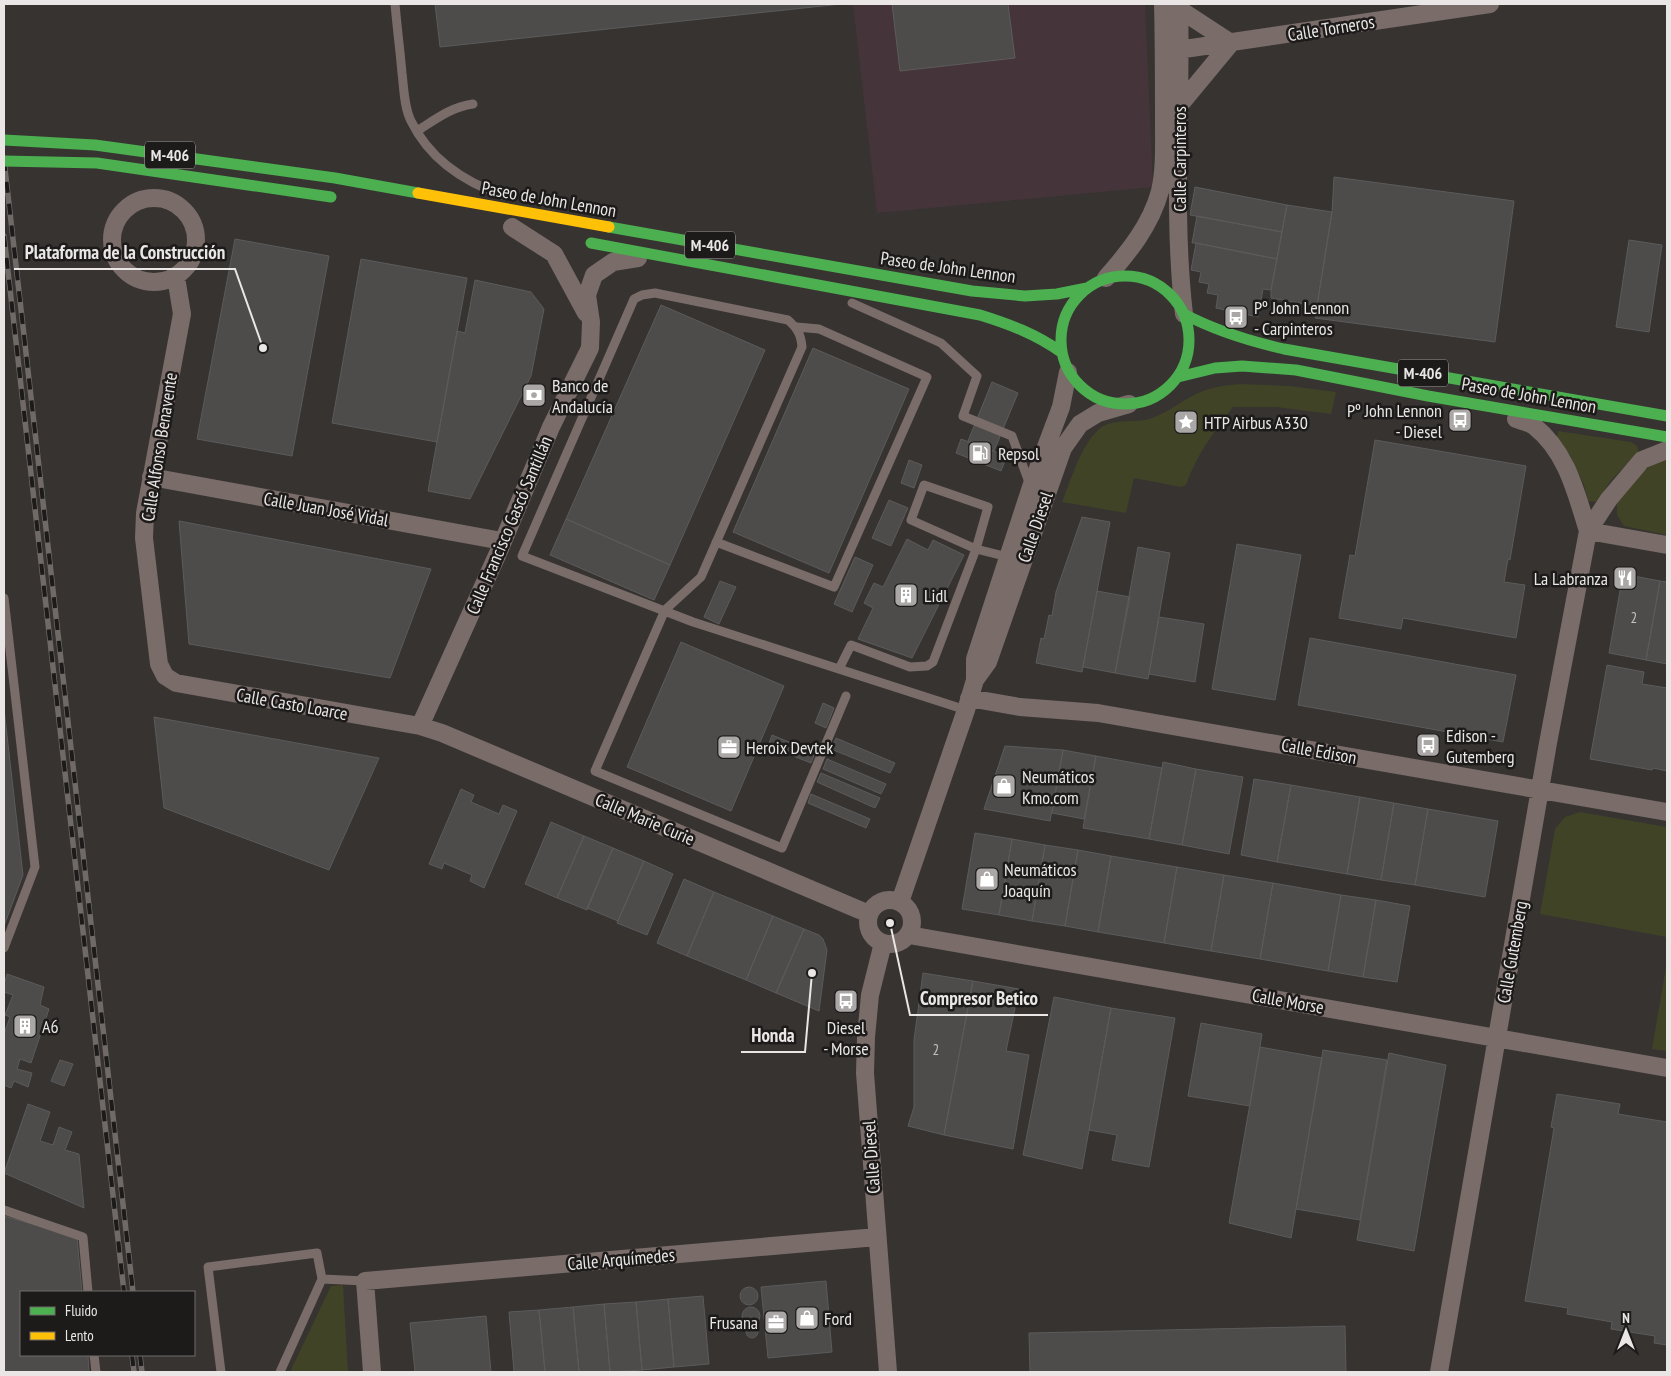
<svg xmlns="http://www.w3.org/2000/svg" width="1671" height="1376" font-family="'PT Sans Narrow',sans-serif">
<rect width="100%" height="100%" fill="#363331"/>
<path fill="#45353b" d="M853 4H1145L1153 187 877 213Z"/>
<path fill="#414327" d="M1241 384 1290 386 1336 392 1331 414 1276 407H1233C1213 433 1197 454 1186 485L1181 487 1134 478 1126 513 1062 502C1072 478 1079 449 1098 430 1110 418 1134 423 1149 419 1165 414 1176 405 1190 397 1206 388 1223 385 1241 384Z
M1558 431 1631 442 1637 446 1639 453C1626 467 1607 479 1601 499L1595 502 1588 501 1584 485 1571 457 1557 437Z
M1667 459V535L1624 526 1617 515V502L1644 471 1655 462Z
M1580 812 1667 827V937L1540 914 1555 829 1565 817Z
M1667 961V1051L1652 1049Z
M343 1285 348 1372H290L331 1286Z"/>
<path fill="#4d4c4b" stroke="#5c5b5b" d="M435 4H841L440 47Z
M892 4H1008L1015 58 900 71Z
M1334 177 1514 201 1495 342 1315 318 1332 212Z
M1195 187 1287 205 1282 232 1190 215Z
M1287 205 1332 212 1317 306 1271 298V290Z
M1197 216 1282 232 1277 259 1196 243H1192Z
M235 239 329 256 292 456 197 439Z
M1629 240 1662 245 1649 332 1616 327Z
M1196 243 1277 259 1271 290 1263 289 1258 317 1216 308 1218 295 1207 293 1209 284 1199 282 1201 272 1191 270Z
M361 259 467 278 437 442 332 423Z
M475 280 531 292 544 309 531 376 470 499 428 491 457 331 465 333Z
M661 305 765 350 670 565 566 519Z
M813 348 909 389 829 573 733 532Z
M992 382 1018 393 994 451 968 441Z
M961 439 1007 456 1001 471 956 453Z
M1375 440 1526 466 1510 560 1508 559 1504 582 1525 585 1516 638 1403 618 1401 629 1339 618 1350 555 1355 556Z
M909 460 922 465 914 488 901 483Z
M889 500 908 508 891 546 872 538Z
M1082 517 1110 522 1082 672 1036 663 1041 638 1044 639 1049 615 1052 616 1056 592Z
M566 519 670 565 654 600 550 555Z
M179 521 431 569 390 678 189 644Z
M907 539 928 550 933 540 964 555 912 658 858 639 873 608 864 603 874 583 883 587Z
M1237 544 1301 555 1275 700 1212 689Z
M1138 547 1170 553 1148 679 1115 673Z
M855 557 873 565 852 612 834 604Z
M1623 574 1660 581 1646 660 1609 653Z
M720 581 736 587 719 624 704 617Z
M1660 581 1667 582V664L1646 660Z
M1097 591 1130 597 1115 673 1083 667Z
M1159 617 1204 624 1195 682 1149 674Z
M1310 638 1516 675 1503 742 1298 705Z
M681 642 784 686 731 811 627 767Z
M1607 665 1644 672 1642 684 1667 688V771L1653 768 1652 770 1590 759Z
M823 703 834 708 826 728 815 723Z
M4 709 23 875 4 926Z
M154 717 379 758 329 870 164 808Z
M772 735 815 753 811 763 768 746Z
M836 738 895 763 890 773 831 749Z
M1005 746 1063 750 1050 821 984 809Z
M1063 750 1096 756 1084 819 1052 813Z
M1096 756 1162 768 1149 839 1083 828Z
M827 759 886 784 881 794 823 769Z
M1163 762 1196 769 1182 845 1149 839Z
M1196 769 1243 777 1229 854 1182 845Z
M821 773 880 798 875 808 817 782Z
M1254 779 1291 785 1277 862 1241 855Z
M1291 785 1360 797 1347 874 1277 862Z
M461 789 474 795 471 802 499 814 503 805 517 811 484 888 470 881 472 875 444 863 442 869 429 864Z
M811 794 870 819 866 828 808 803Z
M1360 797 1394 803 1381 880 1347 874Z
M1394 803 1428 809 1415 885 1381 880Z
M1428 809 1498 821 1485 897 1415 885Z
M551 822 584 836 557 898 525 884Z
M975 833 1012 839 999 915 962 909Z
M584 836 613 848 587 910 557 898Z
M1012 839 1045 845 1032 921 999 915Z
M1045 845 1078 850 1065 926 1032 921Z
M613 848 644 861 618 921 587 908Z
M1078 850 1111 856 1098 932 1065 926Z
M1111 856 1177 867 1164 943 1098 932Z
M644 861 673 874 647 935 617 923Z
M1177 867 1224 875 1211 951 1164 943Z
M1224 875 1273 883 1260 959 1211 951Z
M684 879 714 892 687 956 657 943Z
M1273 883 1341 895 1328 971 1260 959Z
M714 892 773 916 746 980 687 956Z
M1341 895 1376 900 1363 977 1328 971Z
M1376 900 1410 906 1397 982 1363 977Z
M773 916 804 929 776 993 746 980Z
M804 929 819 935 823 939 827 950 819 1011 776 993Z
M923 973 973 981 944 1135 908 1126 914 1107V1040Z
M7 974 44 987 40 1005 49 1009 31 1063 20 1059 17 1069 32 1073 28 1087 14 1081 11 1088 4 1085V1034L10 1017 5 1015 13 995 4 992V985Z
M973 981 1019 989 1006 1051 1029 1055 1013 1149 944 1135Z
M1054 997 1111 1008 1082 1169 1023 1155Z
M1111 1008 1175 1018 1149 1167 1112 1160 1117 1135 1089 1130Z
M1201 1023 1262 1034 1250 1106 1188 1096Z
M1260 1047 1322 1058 1291 1238 1229 1223Z
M1323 1050 1387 1060 1360 1220 1296 1209Z
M1389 1053 1446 1065 1414 1251 1357 1240Z
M60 1060 73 1064 64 1086 51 1081Z
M1557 1094 1620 1104 1618 1114 1667 1122V1345L1654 1343 1655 1336 1611 1329 1612 1322 1567 1314 1568 1308 1525 1301 1554 1128 1551 1127Z
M28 1104 50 1112 40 1141 53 1145 59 1127 72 1132 65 1150 79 1154 84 1208 4 1173Z
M4 1216 77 1237 82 1292H21V1355H88L89 1372H4Z
M826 1281 832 1352 768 1358 761 1287Z
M740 1296a9 9 0 1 1 18 0a9 9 0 1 1-18 0Z
M703 1296 709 1364 674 1367 668 1299Z
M668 1299 674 1367 642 1370 636 1302Z
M636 1302 642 1370 610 1372 604 1304Z
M604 1304 610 1372H579L573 1307Z
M573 1307 579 1372H545L539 1310Z
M742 1316a9 9 0 1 1 18 0a9 9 0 1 1-18 0Z
M539 1310 545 1372H514L509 1312Z
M486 1316 491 1372H415L410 1323Z
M1345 1326 1346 1372H1030L1029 1333Z
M746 1332a6 6 0 1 1 12 0a6 6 0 1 1-12 0Z"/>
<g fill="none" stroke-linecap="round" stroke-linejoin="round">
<path stroke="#796c69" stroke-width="9" d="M395 4C397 27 400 50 402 73 404 89 404 107 411 121 430 160 466 183 505 196
M417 131C436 119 451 107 473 104
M852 303 941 343 977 376 963 416 1012 436 1030 485
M716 542 834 587 927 377 819 329 797 327
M4 598 35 867 4 948
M839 669 851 645 910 667 927 666 933 662 976 549 988 507 924 485 911 520 976 549 1008 557
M846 696 782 848 595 771 665 610 701 577 802 347C801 334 797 328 788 320L655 293 642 295 634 299 522 556 693 622 966 710
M4 1210 83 1237 88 1292
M322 1279 365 1281
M94 1355 96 1372
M221 1372 208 1267 317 1253 322 1279 280 1372"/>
<path stroke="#796c69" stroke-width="18" d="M1179 4C1182 107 1172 211 1184 314
M1164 52 1490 4
M1178 107 1231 43 1179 9
M112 240a42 42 0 1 1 84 0a42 42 0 1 1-84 0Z
M512 227 554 254 586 313
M176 277 182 314 145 513 144 538 159 664 165 676 176 683 420 726 442 733 869 914
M1106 278C1128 253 1151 225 1160 191 1165 169 1164 145 1164 122 1164 83 1164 43 1163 4
M1516 419C1522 421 1530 423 1534 426 1567 452 1576 493 1588 531
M151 477 502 541
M1588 531 1667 545
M975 680 988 662 1063 448 1080 424 1098 413 1129 404
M969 698 1020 707 1098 713 1667 812
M420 726 499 551 551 427 590 348 591 322 587 295 594 275 613 262 638 258
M868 922a22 22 0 1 1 44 0a22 22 0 1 1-44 0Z
M900 902 966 710 975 680V659L1031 487 1061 407 1068 372
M909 935 1667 1068
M883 943 870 995 866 1037 865 1073 888 1372
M372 1372 365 1281 877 1237
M1439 1372 1548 743 1588 531 1609 499 1642 460 1667 450"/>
<path stroke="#4caf50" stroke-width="11" d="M4 140 95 145 335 178 418 193
M609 227 972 291 1025 296 1057 294 1087 288
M591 243 980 315C1009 324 1036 334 1061 352
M1061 340a64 64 0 1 1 128 0a64 64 0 1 1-128 0Z
M1184 314C1216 331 1249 341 1284 349L1667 416
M1178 377 1215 368 1242 366 1296 370 1428 396 1667 437"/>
<path stroke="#ffc107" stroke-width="11" d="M418 193 609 227"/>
<g stroke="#6f6967" stroke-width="5.5">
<path id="rail" d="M4 160 133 1292
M4 236 124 1292
M132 1355 134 1372
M140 1355 142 1372"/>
</g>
<use href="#rail" stroke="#1d1a1a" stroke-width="4" stroke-dasharray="11" stroke-linecap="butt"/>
<path stroke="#4caf50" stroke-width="11" d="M4 161 97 163 331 197"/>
</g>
<defs>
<g id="bus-square" transform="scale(1.25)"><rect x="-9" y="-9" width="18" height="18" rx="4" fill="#aaa7a6" stroke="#1d1a1a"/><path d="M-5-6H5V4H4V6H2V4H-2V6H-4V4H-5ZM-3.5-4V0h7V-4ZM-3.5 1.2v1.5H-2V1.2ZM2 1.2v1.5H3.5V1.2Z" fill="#fff"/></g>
<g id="bank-square" transform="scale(1.25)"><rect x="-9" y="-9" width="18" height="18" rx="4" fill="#aaa7a6" stroke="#1d1a1a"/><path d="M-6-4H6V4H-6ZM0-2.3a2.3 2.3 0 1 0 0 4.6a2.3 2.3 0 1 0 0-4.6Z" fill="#fff"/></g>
<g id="sight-square" transform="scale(1.25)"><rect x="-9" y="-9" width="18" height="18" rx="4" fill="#aaa7a6" stroke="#1d1a1a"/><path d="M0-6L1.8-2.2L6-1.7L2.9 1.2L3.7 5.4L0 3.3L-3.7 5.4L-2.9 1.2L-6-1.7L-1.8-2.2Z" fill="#fff"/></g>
<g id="fuel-square" transform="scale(1.25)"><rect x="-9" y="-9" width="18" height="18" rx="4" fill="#aaa7a6" stroke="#1d1a1a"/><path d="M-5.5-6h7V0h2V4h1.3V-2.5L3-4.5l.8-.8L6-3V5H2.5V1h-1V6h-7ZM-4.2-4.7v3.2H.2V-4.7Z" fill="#fff"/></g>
<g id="restaurant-square" transform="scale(1.25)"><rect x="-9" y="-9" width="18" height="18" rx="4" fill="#aaa7a6" stroke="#1d1a1a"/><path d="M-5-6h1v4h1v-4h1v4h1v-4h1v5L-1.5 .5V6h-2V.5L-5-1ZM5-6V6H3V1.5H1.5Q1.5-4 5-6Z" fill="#fff"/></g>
<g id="building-square" transform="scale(1.25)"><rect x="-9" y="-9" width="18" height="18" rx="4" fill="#aaa7a6" stroke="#1d1a1a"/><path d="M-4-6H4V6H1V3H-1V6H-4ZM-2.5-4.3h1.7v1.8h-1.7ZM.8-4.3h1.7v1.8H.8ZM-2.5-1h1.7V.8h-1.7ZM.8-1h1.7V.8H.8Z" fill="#fff"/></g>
<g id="office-square" transform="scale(1.25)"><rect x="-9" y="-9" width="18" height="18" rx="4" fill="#aaa7a6" stroke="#1d1a1a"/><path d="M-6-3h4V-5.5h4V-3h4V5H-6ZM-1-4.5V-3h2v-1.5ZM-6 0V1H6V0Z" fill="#fff"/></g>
<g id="shop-square" transform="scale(1.25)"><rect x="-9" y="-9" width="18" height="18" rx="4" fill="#aaa7a6" stroke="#1d1a1a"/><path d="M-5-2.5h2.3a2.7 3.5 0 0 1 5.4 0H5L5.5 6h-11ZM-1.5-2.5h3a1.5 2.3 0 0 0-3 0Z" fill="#fff"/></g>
</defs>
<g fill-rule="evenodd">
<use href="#bus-square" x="1236" y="317"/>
<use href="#bank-square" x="534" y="395"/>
<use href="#bus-square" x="1460" y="420"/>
<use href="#sight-square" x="1186" y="422"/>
<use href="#fuel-square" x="980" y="453"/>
<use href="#restaurant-square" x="1625" y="578"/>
<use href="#building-square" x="906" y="595"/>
<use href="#bus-square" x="1428" y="745"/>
<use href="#office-square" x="729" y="747"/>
<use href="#shop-square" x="1004" y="786"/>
<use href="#shop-square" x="987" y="879"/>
<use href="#bus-square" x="846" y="1001"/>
<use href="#building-square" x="25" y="1026"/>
<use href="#shop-square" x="807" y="1318"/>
<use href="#office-square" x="776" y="1322"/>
</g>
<g text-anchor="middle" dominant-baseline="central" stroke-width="5" stroke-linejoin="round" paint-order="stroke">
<g font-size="15" fill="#c2c0be">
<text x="1634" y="617">2</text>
<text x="936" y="1049">2</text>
</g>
<g fill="#1d1a1a" stroke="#aca9a8" stroke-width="1">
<rect x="145" y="141.5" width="50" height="27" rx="4"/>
<rect x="685" y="231.5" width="50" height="27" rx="4"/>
<rect x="1398" y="359.5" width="50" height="27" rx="4"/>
</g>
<g font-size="16" font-weight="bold" fill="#e9e6e5">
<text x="170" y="155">M-406</text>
<text x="710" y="245">M-406</text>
<text x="1423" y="373">M-406</text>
</g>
<g font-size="18" fill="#e9e6e5" stroke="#1d1a1a">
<text transform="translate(1331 28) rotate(-9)">Calle Torneros</text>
<text transform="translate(1179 159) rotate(-90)">Calle Carpinteros</text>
<text transform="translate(549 199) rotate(10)">Paseo de John Lennon</text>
<text transform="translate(948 267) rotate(8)">Paseo de John Lennon</text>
<text transform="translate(1529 395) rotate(10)">Paseo de John Lennon</text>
<text transform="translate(159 447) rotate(-81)">Calle Alfonso Benavente</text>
<text transform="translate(326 509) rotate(10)">Calle Juan José Vidal</text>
<text transform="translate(509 525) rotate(-67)">Calle Francisco Gascó Santillán</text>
<text transform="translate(1035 527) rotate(-71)">Calle Diesel</text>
<text transform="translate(292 704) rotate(10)">Calle Casto Loarce</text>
<text transform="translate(1319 751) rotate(10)">Calle Edison</text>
<text transform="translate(645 819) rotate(23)">Calle Marie Curie</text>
<text transform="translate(1512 952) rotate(-80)">Calle Gutemberg</text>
<text transform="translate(1288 1001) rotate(10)">Calle Morse</text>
<text transform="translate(871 1157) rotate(-94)">Calle Diesel</text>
<text transform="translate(621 1259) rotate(-5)">Calle Arquímedes</text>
</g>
<g font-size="18" fill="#e9e6e5" stroke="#1d1a1a" text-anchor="start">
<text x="1254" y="307">Pº John Lennon<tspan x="1254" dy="21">- Carpinteros</tspan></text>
<text x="552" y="385">Banco de<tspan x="552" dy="21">Andalucía</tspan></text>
<text x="1442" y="410" text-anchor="end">Pº John Lennon<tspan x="1442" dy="21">- Diesel</tspan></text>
<text x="1204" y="422">HTP Airbus A330</text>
<text x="998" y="453">Repsol</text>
<text x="1608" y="578" text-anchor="end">La Labranza</text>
<text x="924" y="595">Lidl</text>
<text x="1446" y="735">Edison -<tspan x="1446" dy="21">Gutemberg</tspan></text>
<text x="746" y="747">Heroix Devtek</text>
<text x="1022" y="776">Neumáticos<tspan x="1022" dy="21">Kmo.com</tspan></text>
<text x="1004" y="869">Neumáticos<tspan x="1004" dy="21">Joaquín</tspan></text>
<text x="42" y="1026">A6</text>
<text x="846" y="1027" text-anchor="middle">Diesel<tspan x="846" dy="21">- Morse</tspan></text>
<text x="824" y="1318">Ford</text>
<text x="758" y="1322" text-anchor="end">Frusana</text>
</g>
</g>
<path fill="none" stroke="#e9e6e5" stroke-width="2" d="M263 348L235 269H14M890 923L910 1015H1048M812 973L805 1052H741"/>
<g fill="#e9e6e5" stroke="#1d1a1a" stroke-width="2">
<circle cx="263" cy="348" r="5"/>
<circle cx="890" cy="923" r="5"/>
<circle cx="812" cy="973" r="5"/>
</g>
<g font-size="19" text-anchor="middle" font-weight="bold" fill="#e9e6e5" stroke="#1d1a1a" stroke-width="5" stroke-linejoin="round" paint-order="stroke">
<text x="125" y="259">Plataforma de la Construcción</text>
<text x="979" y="1005">Compresor Betico</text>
<text x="773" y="1042">Honda</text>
</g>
<rect width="1671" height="1376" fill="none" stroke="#e9e6e5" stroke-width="10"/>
<rect x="20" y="1291" width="175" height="65" fill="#1d1a1a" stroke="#6f6c6b"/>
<rect x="30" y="1307" width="25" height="8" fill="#4caf50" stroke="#6f6c6b"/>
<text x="65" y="1316" font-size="15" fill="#e9e6e5">Fluido</text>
<rect x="30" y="1332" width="25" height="8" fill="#ffc107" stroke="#6f6c6b"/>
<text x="65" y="1341" font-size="15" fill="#e9e6e5">Lento</text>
<g transform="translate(1626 1331)" stroke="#1d1a1a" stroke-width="4" paint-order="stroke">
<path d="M0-4L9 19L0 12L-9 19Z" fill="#e9e6e5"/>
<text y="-8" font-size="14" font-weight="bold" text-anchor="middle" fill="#e9e6e5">N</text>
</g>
</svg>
